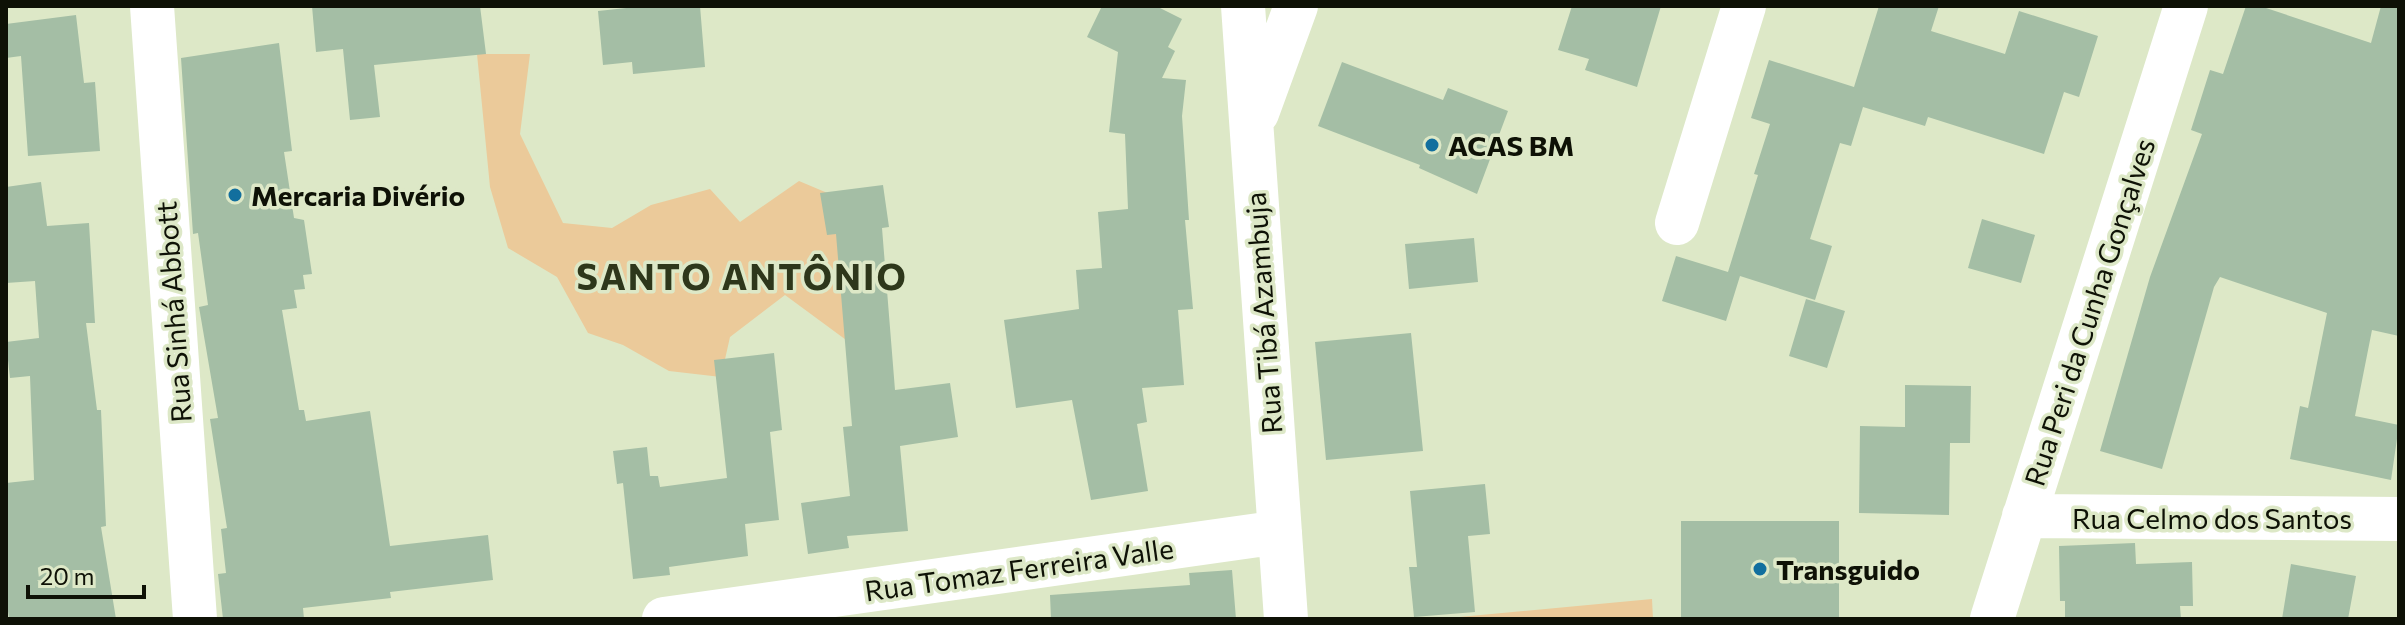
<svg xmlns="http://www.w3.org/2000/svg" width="2405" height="625" font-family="Commissioner,sans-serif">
<rect width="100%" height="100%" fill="#dde8c7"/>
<path fill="#ebca9a" d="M477 54H530L520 134 563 223 612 228 651 205 710 189 740 222 799 181 863 208 857 348 785 295 730 337 721 377 669 371 623 345 588 333 557 277 508 248 490 187Z
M1652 599 1653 619H1438Z"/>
<path fill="#a4bea5" d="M312 6H480L486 54 374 65 380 117 350 120 343 49 316 52Z
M645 6H700L705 67 633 74 632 62 603 65 598 11Z
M1102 6H1156L1182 19 1168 47 1175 51 1162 78 1186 80 1182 116 1189 220H1185L1193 309 1178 310 1184 385 1142 388 1147 422 1137 424 1148 491 1091 500 1072 400 1016 408 1004 320 1079 309 1076 270 1102 268 1098 212 1128 209 1125 134 1109 132 1118 52 1087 37Z
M1572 6H1661L1637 87 1585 70 1589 59 1558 50Z
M1879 6H1939L1931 31 2005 54 2019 11 2098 36 2079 97 2064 92 2044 154 1928 117 1925 126 1863 107 1851 146 1840 143 1810 239 1832 246 1815 300 1740 276 1726 321 1662 301 1676 256 1728 272 1758 175 1754 174 1770 124 1751 118 1769 60 1854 87Z
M2246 6H2260L2371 43 2381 6H2399V336L2372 330 2355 416 2399 425 2391 480 2290 459 2300 406 2308 408 2327 313 2220 277 2214 287 2162 469 2100 451 2150 277 2202 134 2191 130 2210 70 2223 74Z
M76 15 84 83 95 82 100 151 28 156 21 56 6 58V24Z
M279 43 292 151 284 152 294 218 304 220 312 274 303 275 305 289 294 290 297 308 282 310 299 410H304L306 421 370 411 390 546 488 535 493 580 390 592 391 598 303 608 304 619H223L218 574 226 573 221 529 227 528 210 419 218 418 199 307 208 305 198 233 193 234 181 58Z
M1342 62 1443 100 1448 88 1508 111 1477 194 1419 168 1420 165 1318 126Z
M41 182 47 226 89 223 95 323H86L97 410H101L106 526 101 527 116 619H9L6 596V483L34 480 30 376 10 378 6 342 39 338 35 281 6 283V187Z
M883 185 889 227 882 228 895 390 950 383 958 437 900 446 908 531 847 536 849 548 808 554 801 503 850 496 843 427 852 426 836 234 827 235 820 193Z
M1982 219 2035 235 2021 283 1968 268Z
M1474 238 1478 282 1409 289 1405 244Z
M1806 299 1845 311 1827 368 1789 356Z
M1411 333 1423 451 1326 460 1315 342Z
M774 353 782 430 770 432 779 520 745 524 748 556 669 567 670 575 633 579 623 483 617 484 613 451 647 447 650 476H658L660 487 727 478 714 360Z
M1905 385 1971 386 1970 443H1950L1949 515 1859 513 1860 426 1905 427Z
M1485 484 1490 534 1468 536 1475 612 1414 617 1409 567H1417L1410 491Z
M1681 521H1839V619H1681Z
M2135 543 2136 564 2192 562 2193 606H2180L2181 619H2065V601H2060L2059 546Z
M2291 564 2356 576 2348 619H2282Z
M1232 570 1236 619H1051L1050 595 1190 585 1189 573Z"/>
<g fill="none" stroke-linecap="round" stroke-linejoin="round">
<path stroke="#fff" stroke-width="44" d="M152 6 195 619
M1243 6 1286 619
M1257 113 1296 6
M1677 223 1744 6
M2024 516 2399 519
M664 619 1280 532
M1992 619 2186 6"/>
</g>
<g fill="#126f9e" stroke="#dde8c7" stroke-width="3">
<circle cx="1432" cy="145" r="8"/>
<circle cx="235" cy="195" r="8"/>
<circle cx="1760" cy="569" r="8"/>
</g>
<g text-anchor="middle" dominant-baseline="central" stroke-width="7" stroke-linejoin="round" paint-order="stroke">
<g font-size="28" font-weight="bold" fill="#0e1106" stroke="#dde8c7" text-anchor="start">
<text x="1448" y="145">ACAS BM</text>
<text x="251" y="195">Mercaria Divério</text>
<text x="1776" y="569">Transguido</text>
</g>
<g font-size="28" fill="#0e1106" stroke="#dde8c7">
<text transform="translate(173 312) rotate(-94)">Rua Sinhá Abbott</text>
<text transform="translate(2089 312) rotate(-72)">Rua Peri da Cunha Gonçalves</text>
<text transform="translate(1263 313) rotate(-94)">Rua Tibá Azambuja</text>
<text x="2212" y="518">Rua Celmo dos Santos</text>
<text transform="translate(1019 569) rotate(-8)">Rua Tomaz Ferreira Valle</text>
</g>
<g font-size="36" font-weight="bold" letter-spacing="2" fill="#2e371b" stroke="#dde8c7">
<text x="742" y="275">SANTO ANTÔNIO</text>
</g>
</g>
<rect width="2405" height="625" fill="none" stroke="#0e1106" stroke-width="16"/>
<path d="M28 585v12h116v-12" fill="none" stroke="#0e1106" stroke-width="4"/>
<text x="40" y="585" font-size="24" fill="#0e1106" stroke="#dde8c7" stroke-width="6" paint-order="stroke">20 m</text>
</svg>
